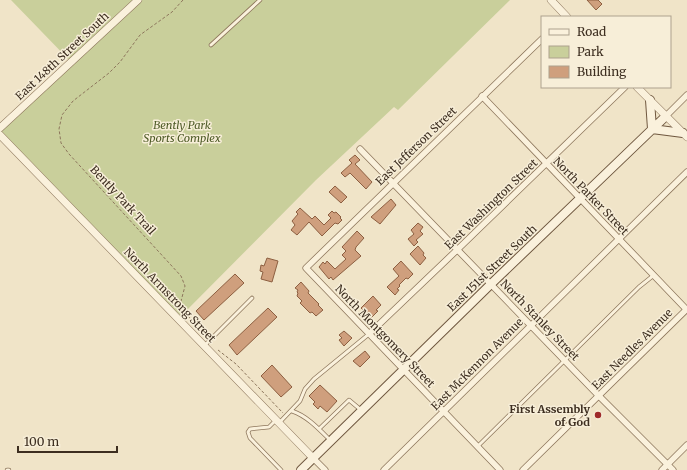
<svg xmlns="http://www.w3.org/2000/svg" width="687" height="470" font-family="Merriweather,serif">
<rect width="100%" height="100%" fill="#f0e4c8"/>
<path fill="#c9cf9b" d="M11 0H510L398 110 394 107 316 180 181 316 0 135V128L71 62Z"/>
<path fill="#cf9f7d" stroke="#8d5f41" d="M587 0H598L602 4 596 10Z
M355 155 360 160 355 164 372 182 366 189 350 173 345 177 341 173 352 163 349 160Z
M335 186 347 197 341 203 329 192Z
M391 199 396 205 380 224 371 217Z
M300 208 312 219 315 216 324 225 331 218 328 215 332 211 334 213 336 212 341 217 340 218 342 220 338 224 335 223 322 236 309 222 297 235 291 230 295 225 292 221 298 214 296 212Z
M418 223 423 227 420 231 423 234 416 240 418 242 414 246 408 239 414 234 411 230Z
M357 231 364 238 356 247 355 250 361 256 333 280 331 277 329 279 319 267 323 262 325 264 327 261 335 269 346 259 342 255 346 251 342 247Z
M418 246 424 253 423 255 426 258 420 265 410 254Z
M267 258 278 261 272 282 261 279 263 272 260 271 261 265 264 266Z
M401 261 413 274 408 279 406 278 399 285 400 286 397 289 399 290 395 295 387 287 399 276 393 269Z
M235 274 244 283 204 320 196 311Z
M301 282 309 291 308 293 319 304 318 305 323 310 316 316 312 312 310 313 300 303 302 301 297 296 298 293 297 292 298 290 295 288Z
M373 296 381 305 376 310 378 311 371 318 361 308Z
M268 308 277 317 237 355 229 345Z
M344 331 352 338 344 346 339 340 342 338 339 335Z
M365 351 370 357 360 367 353 361Z
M272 365 292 387 281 397 261 376Z
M320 385 337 401 327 412 320 406 318 409 313 404 315 402 309 396Z"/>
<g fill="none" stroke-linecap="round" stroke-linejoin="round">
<g stroke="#8d765c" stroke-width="4.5">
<path id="service" d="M211 45 260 0
M204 346 252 298
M292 411C307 416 319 429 330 440
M275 421 269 427 250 429 248 432 250 438 281 470
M279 423 300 401 305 389 314 379 369 334
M319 429 349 400 361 410
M478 446 639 287 654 275
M7 470H9"/>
</g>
<g stroke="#8d765c" stroke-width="7">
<path id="minor" d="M482 96 687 310
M666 116 687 95
M360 149 599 396 673 470
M369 334 458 249 625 87
M313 458 325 470
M384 470 687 172
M500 470 306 268 542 39
M523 470 687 309
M662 470 687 445"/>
</g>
<g stroke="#8d765c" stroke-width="8">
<path id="tertiary" d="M551 0 567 17
M637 87 687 137
M0 128 138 0
M0 135 313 458"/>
</g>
<g stroke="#6f573f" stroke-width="10">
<path id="secondary" d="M650 100 652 129
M652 129 683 133
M301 470 491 284 666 116"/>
</g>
<path stroke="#8d765c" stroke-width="1" stroke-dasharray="3 2" stroke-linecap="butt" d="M183 0 172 12 140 35 120 62 109 73 73 101 62 115 59 129 61 143 69 154 181 276 185 286 180 305C186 315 194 322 201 332
M218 350 236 364 283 413"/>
<use href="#service" stroke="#faf1dc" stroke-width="3"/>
<use href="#minor" stroke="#faf1dc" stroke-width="5.5"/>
<use href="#tertiary" stroke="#faf1dc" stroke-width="7"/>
<use href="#secondary" stroke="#faf1dc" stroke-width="8"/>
</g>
<circle fill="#9e2a2b" stroke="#f7eed8" stroke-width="1.5" cx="598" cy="415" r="4"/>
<g text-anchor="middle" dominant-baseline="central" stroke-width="3" stroke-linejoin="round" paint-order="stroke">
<g font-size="11" fill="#3d2e20" stroke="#f7eed8">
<text transform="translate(62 56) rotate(-43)">East 148th Street South</text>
<text transform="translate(416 146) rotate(-44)">East Jefferson Street</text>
<text transform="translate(591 196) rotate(46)">North Parker Street</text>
<text transform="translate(123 200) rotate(47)">Bently Park Trail</text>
<text transform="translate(491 204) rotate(-44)">East Washington Street</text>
<text transform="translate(492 268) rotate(-44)">East 151st Street South</text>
<text transform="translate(170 295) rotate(46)">North Armstrong Street</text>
<text transform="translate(540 320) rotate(46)">North Stanley Street</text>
<text transform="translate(385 336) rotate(46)">North Montgomery Street</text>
<text transform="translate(632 349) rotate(-45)">East Needles Avenue</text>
<text transform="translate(477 364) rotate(-45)">East McKennon Avenue</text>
</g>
<g font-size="11" font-style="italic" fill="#4d5a26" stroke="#f7eed8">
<text x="182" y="125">Bently Park<tspan x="182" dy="13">Sports Complex</tspan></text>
</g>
<g font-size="11" font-weight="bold" fill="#3d2e20" stroke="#f7eed8" text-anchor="end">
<text x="590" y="409">First Assembly<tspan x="590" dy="13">of God</tspan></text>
</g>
</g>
<rect x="541" y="16" width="130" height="72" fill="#f7eed8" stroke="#ada18e"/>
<rect x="549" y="29" width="20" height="6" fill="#faf1dc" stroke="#ada18e"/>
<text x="577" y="36" font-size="12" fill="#3d2e20">Road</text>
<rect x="549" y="46" width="20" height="12" fill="#c9cf9b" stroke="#ada18e"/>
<text x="577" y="56" font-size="12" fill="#3d2e20">Park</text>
<rect x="549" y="66" width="20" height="12" fill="#cf9f7d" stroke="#ada18e"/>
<text x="577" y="76" font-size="12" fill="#3d2e20">Building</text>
<path d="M18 446v6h99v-6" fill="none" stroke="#3d2e20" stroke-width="2"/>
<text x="24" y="446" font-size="12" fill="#3d2e20" stroke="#f7eed8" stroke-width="3" paint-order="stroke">100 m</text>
</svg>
